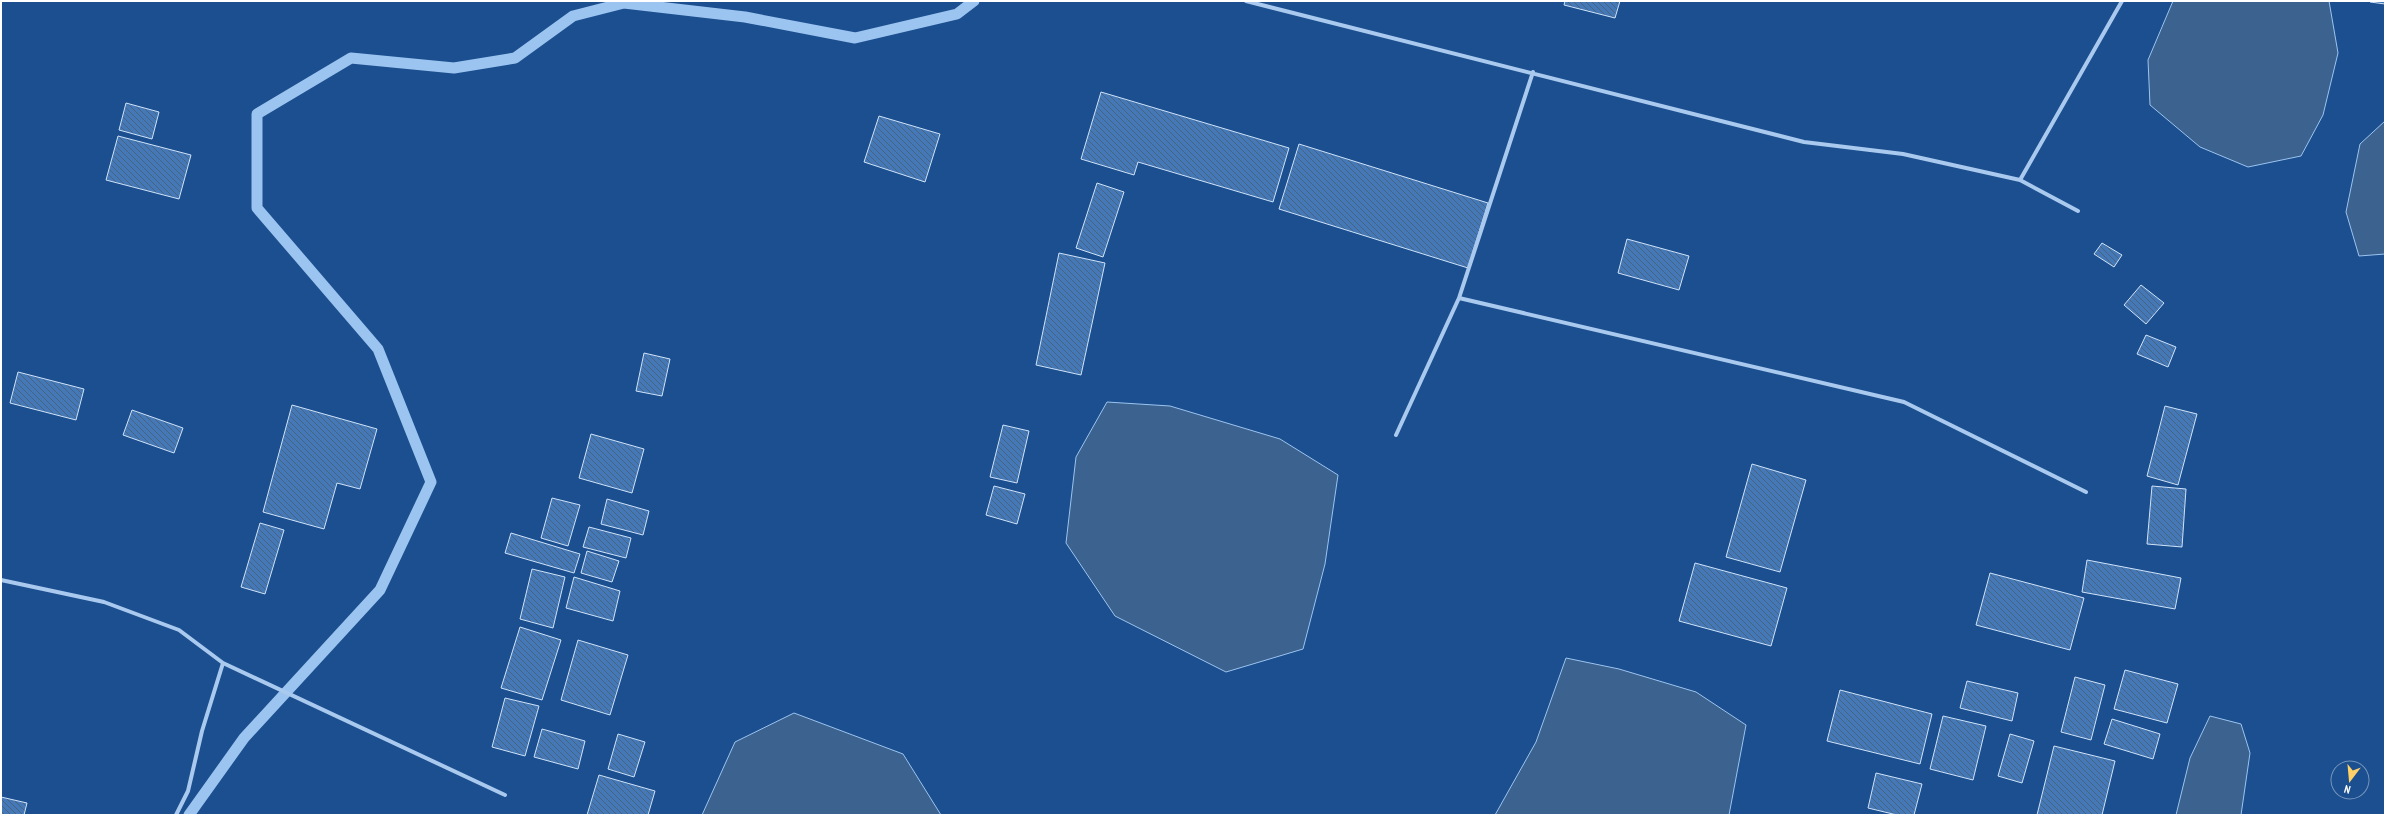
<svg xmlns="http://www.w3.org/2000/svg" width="2386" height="816" font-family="'PT Sans Narrow',sans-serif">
<defs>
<pattern id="building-back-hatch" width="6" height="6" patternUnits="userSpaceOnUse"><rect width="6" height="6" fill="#4478b7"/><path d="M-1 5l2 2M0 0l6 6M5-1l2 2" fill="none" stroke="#486282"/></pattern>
</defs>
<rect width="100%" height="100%" fill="#1b4f8f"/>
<path fill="#3c6290" stroke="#9cc4f0" d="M2173 1H2329L2338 53 2323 115 2301 156 2248 167 2200 147 2150 105 2148 60Z
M2385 121V254L2359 256 2346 212 2360 144Z
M1107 402 1170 406 1280 439 1338 475 1325 564 1303 649 1226 672 1115 616 1066 543 1076 457Z
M1566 658 1619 669 1696 692 1746 725 1729 815H1495L1536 742Z
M794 713 903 754 941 815H702L735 742Z
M2210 716 2241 724 2250 753 2241 815H2176L2190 758Z"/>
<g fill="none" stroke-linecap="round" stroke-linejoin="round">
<path stroke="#9cc4f0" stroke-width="11" d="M189 815 244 738 380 590 431 482 378 349 257 208V114L351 58 454 68 515 58 573 16 624 3 745 17 855 38 957 14 974 1"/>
</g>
<path fill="url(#building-back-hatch)" stroke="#cfe3fa" d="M1565 1H1620L1615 18 1564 5Z
M2370 1H2385V4L2370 2Z
M1101 92 1289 148 1273 202 1138 162 1134 175 1081 159Z
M126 103 159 112 152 139 119 130Z
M879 116 940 134 925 182 864 162Z
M118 136 191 155 179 199 106 180Z
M1299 144 1488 203 1468 268 1279 209Z
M1097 183 1124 192 1103 257 1076 248Z
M1627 239 1689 256 1679 290 1618 273Z
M2102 243 2122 255 2114 267 2094 254Z
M1059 253 1105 263 1081 375 1036 365Z
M2141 285 2164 303 2146 324 2124 305Z
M2146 335 2176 347 2168 367 2137 354Z
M644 353 670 359 662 396 636 391Z
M18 372 84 389 76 420 10 403Z
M292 405 377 429 360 489 337 483 324 529 263 512Z
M2165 406 2197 414 2178 485 2147 476Z
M132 410 183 428 174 453 123 435Z
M1003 425 1029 431 1017 483 990 477Z
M591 434 644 449 632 493 579 478Z
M1752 464 1806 480 1780 572 1726 557Z
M994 486 1025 494 1017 524 986 515Z
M2152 486 2186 489 2182 547 2147 544Z
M552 498 580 505 568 546 541 538Z
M607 499 649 511 643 535 601 524Z
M260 523 284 530 265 594 241 587Z
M589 527 631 538 626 558 583 547Z
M511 533 580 554 574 573 505 553Z
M587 551 619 561 612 582 581 573Z
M2087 560 2181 578 2175 609 2082 592Z
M1695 563 1787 588 1771 646 1679 621Z
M532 569 565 577 553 628 520 619Z
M1990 573 2084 598 2070 650 1976 625Z
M574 577 620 591 613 621 566 608Z
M520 627 561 640 542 700 501 688Z
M578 640 628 655 610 715 561 700Z
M2125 670 2178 684 2167 723 2114 709Z
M2075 677 2105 685 2091 740 2061 732Z
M1967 681 2018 693 2012 721 1960 708Z
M1840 690 1932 714 1920 764 1827 741Z
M505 698 539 706 525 756 492 747Z
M1943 716 1986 726 1973 780 1930 769Z
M2112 719 2160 734 2153 759 2104 744Z
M542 729 585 741 578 769 534 757Z
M618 734 645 742 634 777 608 769Z
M2010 734 2034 741 2022 783 1998 776Z
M2054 746 2115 761 2102 815H2037Z
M1876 773 1922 784 1914 815H1897L1868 808Z
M599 775 655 791 648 815H587Z
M1 797 27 803 24 815H1Z"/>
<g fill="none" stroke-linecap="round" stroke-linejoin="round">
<path stroke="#a9c9ee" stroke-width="4" d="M1246 1 1804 142 1903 154 2020 180 2078 211
M2020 180 2122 1
M1459 298 1904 402 2086 492
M1396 435 1459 298 1533 72
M1 580 104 602 179 630 223 663 202 731 188 791 176 815
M223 663 505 795"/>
</g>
<rect width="2386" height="816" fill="none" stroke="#ffffff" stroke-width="4"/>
<g transform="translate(2350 780) rotate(196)"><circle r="19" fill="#1b4f8f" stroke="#7695bc"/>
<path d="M0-3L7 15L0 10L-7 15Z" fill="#ffd166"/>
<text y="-6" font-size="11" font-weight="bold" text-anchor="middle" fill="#ffffff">N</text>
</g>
</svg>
